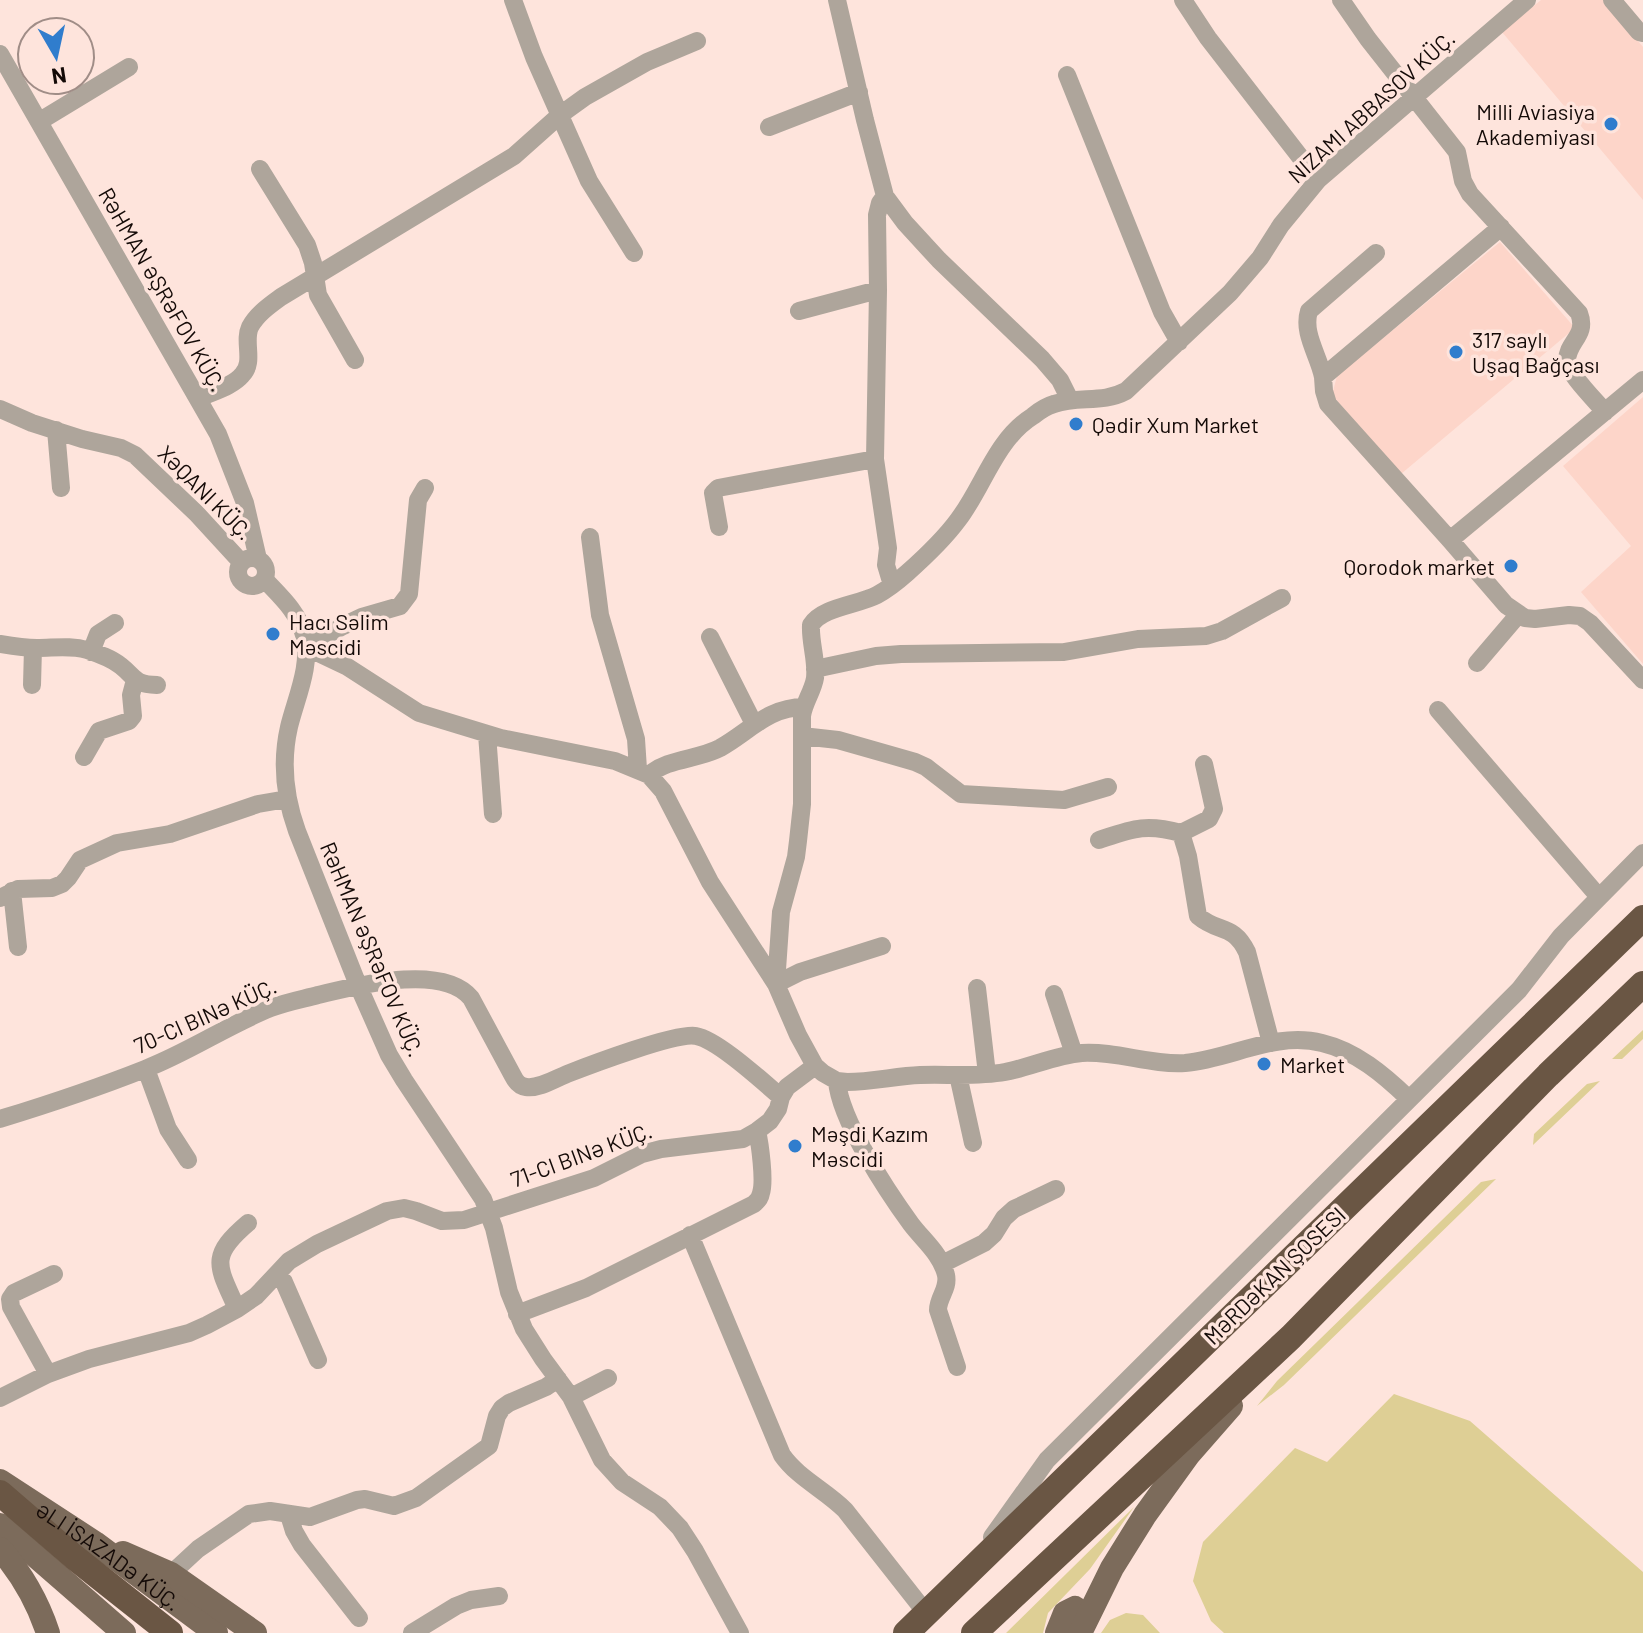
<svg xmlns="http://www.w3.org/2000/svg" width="1643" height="1633" font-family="Barlow,sans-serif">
<rect width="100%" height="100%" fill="#fee4dc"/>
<path fill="#fdd5c9" d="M1541 0H1604L1643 47V200L1502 32Z
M1500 242 1575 328 1401 474 1332 395 1337 376Z
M1643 397V664L1581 592 1631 546 1563 466Z"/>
<path fill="#decf95" d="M1643 1030V1039L1622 1059H1612Z
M1600 1081 1533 1145 1534 1134 1587 1084Z
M1496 1179 1284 1385 1257 1406 1277 1381 1481 1182Z
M1394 1394 1470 1421 1643 1572V1633H1224L1211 1621 1193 1581 1203 1542 1295 1448 1327 1462Z
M1134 1507 1090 1569 1048 1613 1043 1633H1006Z
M1126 1613 1143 1615 1160 1633H1101L1110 1620Z"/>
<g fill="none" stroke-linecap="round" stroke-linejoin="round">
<path stroke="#aea59b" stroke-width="18" d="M513 0 534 57 589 181 634 253
M837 0 865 120 885 196 905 223 939 260 1042 359 1060 380 1070 400
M1183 0 1208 38 1318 180
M1341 0 1368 39 1457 152 1463 181 1470 194 1579 313C1588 336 1567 341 1567 361 1568 374 1596 401 1605 412
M1612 0 1639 32 1643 33
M0 54 218 434 245 503 258 559
M1067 75 1162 312 1179 342
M40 121 129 67
M769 127 859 92
M260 169 307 245 313 263 318 295 355 360
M885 196 880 203 877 215 878 290 875 459 888 548 886 565 892 585
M1501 227 1323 377 1324 391 1328 404 1450 540 1506 605 1525 618 1535 619 1569 615 1580 616 1590 623 1643 680
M799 311 878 290
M1323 377C1319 356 1302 333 1309 311L1376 253
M198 399C211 392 232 387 242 375 255 362 243 342 250 327 257 314 270 305 281 297L514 156 560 115 585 97 647 62 697 41
M0 409 32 423 82 439 121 448 135 455 196 513 241 562
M56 430 61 488
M719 527 713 493 718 488 875 459
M590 537 600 615 636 739 638 769
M1450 540 1643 380
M238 572a14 14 0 1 1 28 0a14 14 0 1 1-28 0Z
M265 580C281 597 298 612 304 635 312 665 296 698 289 727 281 762 285 798 297 831L358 985 389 1055 404 1080 483 1199 494 1228 509 1292 524 1329 543 1359 571 1397 602 1460 622 1482 660 1507 680 1528 695 1551 740 1633
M710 637 754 724
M0 644C12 646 25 648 37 648 54 648 71 645 87 650 99 654 111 658 121 666 137 679 134 684 157 685
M306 647 346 666 419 713 501 738 615 761 649 775 663 791 710 882 776 984 800 972 882 946
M306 647 343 626 362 617 400 606 409 594 418 500 425 488
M91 652 98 634 115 623
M1477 663 1518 615
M815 669 876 656 901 654 1064 652 1138 639 1206 636 1222 631 1282 598
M32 685 33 648
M1438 710 1599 897
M487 734 493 814
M802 736 838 740 915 762 926 767 961 794 1064 800 1108 787
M84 757 99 731 129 721 133 716 131 695 135 680
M649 775C668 758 697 760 720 748 749 732 768 707 804 707
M1181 833 1188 856 1198 916C1219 934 1233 923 1247 952L1271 1043
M1099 840C1132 829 1145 823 1181 833L1209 819 1214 809 1204 764
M12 891 18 947
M0 898 18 889 52 888 62 884 68 878 80 860 117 843 170 834 258 804 287 799
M977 988 987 1074
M1054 994 1074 1054
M146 1069 168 1129 188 1160
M958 1075 973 1143
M837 1081C840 1120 887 1191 911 1224 923 1240 941 1254 946 1275 949 1289 938 1297 938 1310L957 1367
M1408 1098C1384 1075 1356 1051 1322 1043 1275 1031 1231 1059 1185 1063 1150 1065 1117 1051 1082 1053 1056 1055 1031 1067 1005 1072 977 1077 948 1074 920 1075 896 1076 872 1082 847 1082L837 1081 823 1073 815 1066 798 1035 776 984 781 912 796 857 798 841 802 804V716C804 702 813 691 815 678 817 660 810 643 811 625 822 607 858 605 877 595 888 589 898 581 907 573 925 557 944 539 958 520 984 486 995 440 1033 416 1039 411 1047 406 1054 404 1078 395 1102 404 1126 391L1230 293 1260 258 1281 225 1318 180 1527 0
M0 1119C49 1104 97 1088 145 1069 189 1052 228 1025 271 1008 286 1002 303 999 318 995 357 986 442 963 471 998L513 1076C516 1082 519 1086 526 1087 539 1089 555 1079 567 1074 590 1065 677 1032 696 1036 718 1040 763 1082 781 1097
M690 1235 782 1455C798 1478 825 1490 845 1510L926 1613
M942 1264 984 1243 994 1234 1004 1218 1014 1209 1056 1189
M277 1274 284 1282 318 1360
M237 1309C218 1266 208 1257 248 1223
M517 1314 586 1288 754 1204C758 1200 760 1199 761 1193 765 1181 760 1144 757 1131
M48 1374 11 1307 10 1299 14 1293 54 1274
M571 1397 608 1378
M0 1398 48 1374 89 1359 189 1333 207 1325 237 1309 256 1296 289 1261 317 1244 387 1211 404 1208 416 1211 442 1221 464 1220 594 1178 642 1154 661 1149 743 1139 757 1131 770 1121 778 1109 781 1097 787 1087 815 1066
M289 1515 294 1531 302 1545 359 1618
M992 1537 1047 1460 1519 990 1561 936 1643 853
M171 1574 198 1549 249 1514 270 1511 310 1517 357 1500 365 1499 394 1506 416 1498 489 1446 497 1416 502 1408 509 1403 546 1387 558 1379
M412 1633 456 1606 471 1600 499 1596"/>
<g stroke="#7c6b5b" stroke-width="24">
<path id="s1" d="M0 1481 95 1543 216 1633"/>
<path d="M0 1525 124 1633"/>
<path d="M0 1549C21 1573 38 1603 48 1633"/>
<path d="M123 1553 171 1574 255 1633"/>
<path d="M1057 1633 1065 1613 1075 1608 1082 1613 1081 1629"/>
<path d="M1080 1633 1112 1568 1145 1515 1189 1454 1231 1406"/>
</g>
<path stroke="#6a5644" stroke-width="26" d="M0 1493 74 1557 170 1633
M906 1633 1643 918
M974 1633 1291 1337 1548 1075 1643 984"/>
</g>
<g fill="#307dcd" stroke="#fee4dc" stroke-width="3">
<circle cx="1611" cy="124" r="8"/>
<circle cx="1456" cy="352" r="8"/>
<circle cx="1076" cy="424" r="8"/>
<circle cx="1511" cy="566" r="8"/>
<circle cx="273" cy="634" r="8"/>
<circle cx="1264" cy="1064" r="8"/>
<circle cx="795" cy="1146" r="8"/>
</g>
<g text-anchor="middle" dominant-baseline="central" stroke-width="7" stroke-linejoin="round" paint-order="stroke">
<g font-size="22" fill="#140a07" stroke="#fee4dc">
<text transform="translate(1371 106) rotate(-42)">NIZAMI ABBASOV KÜÇ.</text>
<text transform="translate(163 289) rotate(60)">RƏHMAN ƏŞRƏFOV KÜÇ.</text>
<text transform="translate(206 492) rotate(45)">XƏQANI KÜÇ.</text>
<text transform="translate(373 949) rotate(67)">RƏHMAN ƏŞRƏFOV KÜÇ.</text>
<text transform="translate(205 1015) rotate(-24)">70-CI BINƏ KÜÇ.</text>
<text transform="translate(581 1154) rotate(-20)">71-CI BINƏ KÜÇ.</text>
<text transform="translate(1274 1275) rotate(-44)">MƏRDƏKAN ŞOSESI</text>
<text stroke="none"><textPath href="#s1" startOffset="132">ƏLI İSAZADƏ KÜÇ.</textPath></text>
</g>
<g font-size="22" fill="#140a07" stroke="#fee4dc" text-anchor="start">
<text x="1595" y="111" text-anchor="end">Milli Aviasiya<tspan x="1595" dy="25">Akademiyası</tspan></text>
<text x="1472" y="339">317 saylı<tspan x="1472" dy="25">Uşaq Bağçası</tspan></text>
<text x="1092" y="424">Qədir Xum Market</text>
<text x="1495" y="566" text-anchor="end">Qorodok market</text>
<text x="289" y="621">Hacı Səlim<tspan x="289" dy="25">Məscidi</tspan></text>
<text x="1280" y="1064">Market</text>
<text x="811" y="1133">Məşdi Kazım<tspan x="811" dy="25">Məscidi</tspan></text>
</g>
</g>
<g transform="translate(56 56) rotate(171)"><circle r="38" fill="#fee4dc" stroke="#a08d87" stroke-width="2"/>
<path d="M0-6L14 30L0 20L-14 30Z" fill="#307dcd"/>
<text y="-12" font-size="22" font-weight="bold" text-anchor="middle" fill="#140a07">N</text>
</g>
</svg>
